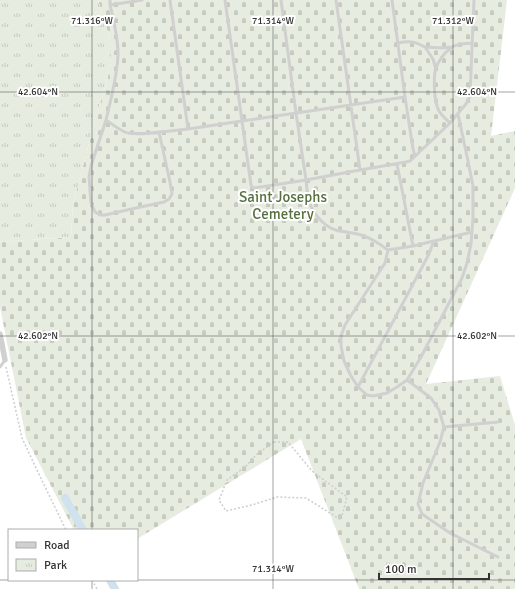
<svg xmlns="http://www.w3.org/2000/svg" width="515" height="589" font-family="Signika,sans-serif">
<defs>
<pattern id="cemetery-stones" width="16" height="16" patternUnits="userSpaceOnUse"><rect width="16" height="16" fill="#e6ecdf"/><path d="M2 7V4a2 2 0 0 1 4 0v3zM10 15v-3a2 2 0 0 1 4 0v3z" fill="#c6cbc0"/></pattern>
<pattern id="park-tufts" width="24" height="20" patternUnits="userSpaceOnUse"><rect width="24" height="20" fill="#e6ecdf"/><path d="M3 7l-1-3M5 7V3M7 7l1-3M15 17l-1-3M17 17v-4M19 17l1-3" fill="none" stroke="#c6cbc0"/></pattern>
</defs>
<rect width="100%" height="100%" fill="#fff"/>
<path fill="url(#cemetery-stones)" d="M98 0H507L491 136 515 131V188L426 384 500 376 515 425V589H359L301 439 137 539V530H74L26 438 0 307V242L71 237 73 204 96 117 108 77 110 39Z"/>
<path fill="url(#park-tufts)" d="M0 0H98L110 39 111 54 108 77 96 117 73 204 71 237 0 242Z"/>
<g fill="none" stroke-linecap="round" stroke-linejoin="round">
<path stroke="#cfe2ee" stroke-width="8" d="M65 498 83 530
M110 580 115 589"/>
<path stroke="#cdcdcd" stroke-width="1.5" stroke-dasharray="2 2" stroke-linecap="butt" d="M6 367 22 438 36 468 66 530
M274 442H288L312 471 347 497 341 520 306 498 277 497 252 505 226 511 219 500 227 480 245 467 257 454Z
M92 580 97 589"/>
<path stroke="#d0d0d0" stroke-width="3" d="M110 0V5L142 0
M170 0 188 129 242 121 251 185 252 187 254 188 306 180 296 113 281 0
M225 0 242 121 405 97 392 0
M336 0 360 170 406 162 410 161 450 123
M398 43C409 41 414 41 425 47
M472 43C465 44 456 43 451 48 445 52 438 61 436 68 433 78 434 102 439 111 442 116 446 119 450 123L466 104 470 96 474 0
M436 69 433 59 425 47 443 48 450 47
M405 97 413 149 415 156
M106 120C111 99 117 77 118 55 118 38 114 21 110 5
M159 132 170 182 172 194 169 199 164 202 136 208 105 215H100L95 212 91 203 89 177 91 166 106 120C112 124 118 129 125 132 135 137 175 130 188 129
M397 164 413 246 434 241
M360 170 306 180C307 187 307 195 309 202 314 215 325 228 339 231 346 232 354 233 361 235 371 238 380 244 388 250L385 263 345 325 341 336V346L344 361 351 376 358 387 367 395 373 396 387 393 397 387 407 380 421 357 462 278 467 263 471 244 473 218V186L468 161 458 114
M388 250 413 246
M0 367 5 360
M407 380 431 398 439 410 444 427 440 442 423 483 418 504 422 514 450 533 498 557
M358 387 428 256 434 241 472 232
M444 427 498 422"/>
<path stroke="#d0d0d0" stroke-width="5.5" d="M0 334 5 360"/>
</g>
<path fill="none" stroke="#333" stroke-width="1" stroke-opacity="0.45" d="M92 0V530M273 0V589M453 0V589M0 92H515M0 336H515M0 580H9M92 580V589M137 580H515"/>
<g text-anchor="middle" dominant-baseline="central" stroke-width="4" stroke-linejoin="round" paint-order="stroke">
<g font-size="15" fill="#56703f" stroke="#fff">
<text x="283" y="197">Saint Josephs<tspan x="283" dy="17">Cemetery</tspan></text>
</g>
</g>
<g font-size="10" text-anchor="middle" fill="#333" stroke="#fff" stroke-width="4" stroke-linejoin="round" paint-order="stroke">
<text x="92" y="24">71.316°W</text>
<text x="273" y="24">71.314°W</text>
<text x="453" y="24">71.312°W</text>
<text x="38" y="95">42.604°N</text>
<text x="477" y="95">42.604°N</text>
<text x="38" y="339">42.602°N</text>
<text x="477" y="339">42.602°N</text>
<text x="273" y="572">71.314°W</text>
</g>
<rect x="8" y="529" width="130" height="52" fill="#ffffff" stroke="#adadad"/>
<rect x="16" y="542" width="20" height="6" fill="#d0d0d0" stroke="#adadad"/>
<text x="44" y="549" font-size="12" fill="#333333">Road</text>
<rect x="16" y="559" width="20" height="12" fill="url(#park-tufts)" stroke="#adadad"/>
<text x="44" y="569" font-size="12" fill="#333333">Park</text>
<path d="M379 573v6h110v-6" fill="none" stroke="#333333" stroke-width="2"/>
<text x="385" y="573" font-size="12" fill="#333333" stroke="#ffffff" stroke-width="3" paint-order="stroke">100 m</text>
</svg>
